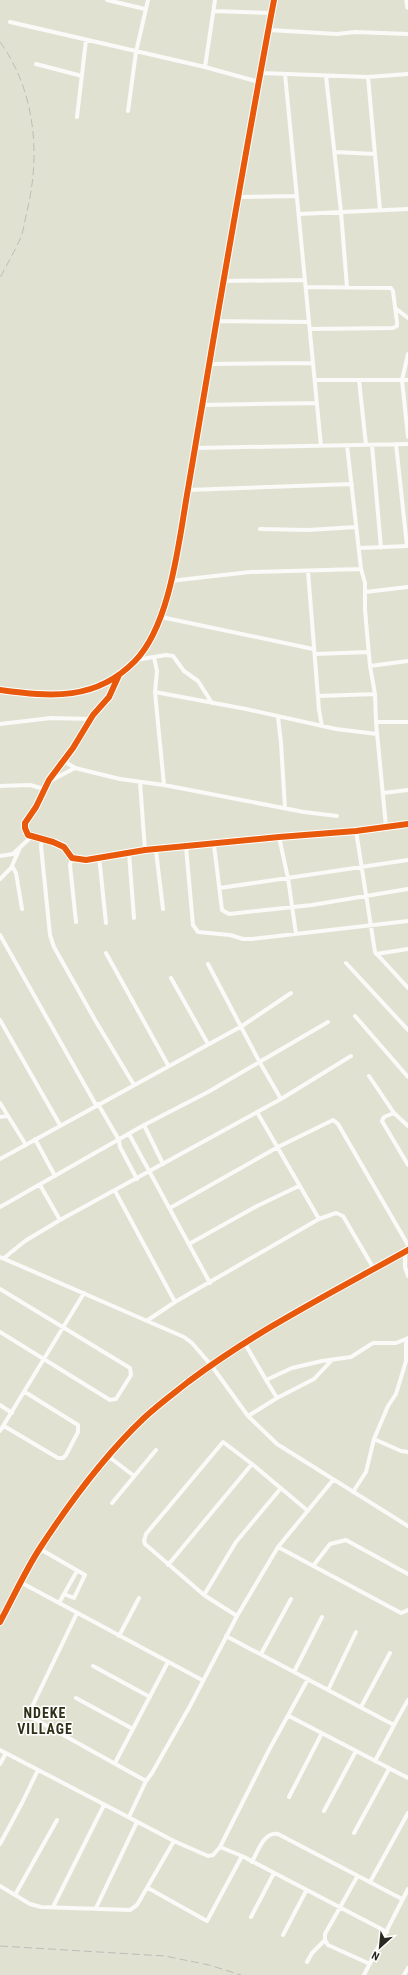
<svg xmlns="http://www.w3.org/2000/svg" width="408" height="1975" font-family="'Roboto Condensed',sans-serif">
<rect width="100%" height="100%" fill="#e1e1d1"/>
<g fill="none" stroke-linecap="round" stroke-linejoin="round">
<path stroke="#fafaf8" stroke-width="4" d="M107 0 145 9
M214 11 271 13
M10 22 205 67 259 82
M269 30 337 34 355 32 408 34
M36 64 82 76
M205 67 215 0
M261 73 368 77 408 74
M285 74 321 446
M326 76 341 212 347 287
M368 77 380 210
M128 111 136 52 148 0
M77 117 86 40
M335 152 375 154
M239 197 296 196
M299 214 408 209
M224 281 305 280
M306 287 391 288 393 291 397 322V326L393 328 310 329
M395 308 408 318
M217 321 309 322
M408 354 402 380 408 437
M209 364 313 363
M315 380H408
M359 380 366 445
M203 405 317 403
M396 444 407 546
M347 445 361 569 365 583V610L370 666 375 694 376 722 386 827
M372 445 381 548
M195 448 408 444
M188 490 352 484
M260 529 308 530 356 527
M360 548 408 546
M308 571 319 710 322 726
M170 581 250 572 361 569
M365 592 408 587
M161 617 313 649
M315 654 369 652
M154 657 157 671 155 692 164 785
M136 660 166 655 173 656 184 671 198 681 212 703
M370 666 408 661
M118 676 109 697 93 715 73 748 49 780 36 807 25 823V828L28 835 53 842 64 847 72 858 86 860 145 850 279 837 356 831 408 824
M0 690C51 697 96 701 135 661 171 624 179 539 188 489 197 436 206 383 215 330 234 220 253 110 274 0
M155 692 246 709 336 729 377 734
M318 696 375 694
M278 717 281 743 285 808
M376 722H408
M0 724 51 718 91 719
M64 761 75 768 120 779 164 785 304 812 337 816
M48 782 75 768
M140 782 145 850
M0 786 30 785 44 789
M383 793 408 790
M356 831 375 952 408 988
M279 837 288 878 296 934
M42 838 41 846 50 935 54 947 95 1020 134 1085
M214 845 222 910 229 914 312 905 408 889
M186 847 193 925 198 932 230 935 243 939H252L408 921
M156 851 163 909
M129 853 134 918
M0 856 13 854 31 837
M99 856 106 923
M72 858 70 865 76 922
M12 866 16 873 22 909
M0 879 11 868 19 850
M220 888 408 860
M0 935 96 1105
M106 953 168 1065
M376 954 408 949
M346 963 408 1030
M208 964 259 1061 281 1099
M171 978 208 1044
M355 1016 408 1077
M0 1020 60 1125
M369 1076 394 1113 408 1126
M0 1103 26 1145
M98 1104 119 1140 120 1147 137 1179
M257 1112 319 1219
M394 1113 384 1117 382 1121 408 1165
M0 1117 7 1116
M144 1125 163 1164
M129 1134 210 1283
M35 1139 55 1176
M0 1159 242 1026 291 993
M40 1185 60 1220
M115 1191 175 1302
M0 1207 144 1125 208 1092 328 1022
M170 1208 278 1147 333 1120 338 1124 408 1245
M189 1244 257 1206 299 1186
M405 1252V1267L408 1276
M0 1257 184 1337 192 1343 211 1365 248 1416 277 1444 408 1526
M4 1258 25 1241 60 1220 281 1099 351 1056
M0 1289 130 1368 131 1375 116 1399 110 1400 0 1332
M148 1320 175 1302 319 1219 336 1213 343 1216 374 1269
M244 1342 266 1380 292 1368 322 1361 351 1357 373 1343H396L406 1339
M266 1380 277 1398 314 1379 331 1361
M0 1405 12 1413
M248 1416 277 1398
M4 1426 58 1458H63L66 1455 78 1432V1425L25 1392
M0 1431 84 1293
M374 1439 401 1451 408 1452
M108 1456 134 1476
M353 1492 366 1472 374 1439 388 1406 396 1394 406 1361V1339L408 1338
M112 1503 156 1450
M278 1547 401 1613 408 1610
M40 1549 85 1575 74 1598 64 1594
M168 1565 252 1464
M313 1566 330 1544 346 1540 408 1574
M22 1583 202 1680
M204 1595 236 1542 281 1488
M59 1603 77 1571
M77 1613 29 1713 31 1717 146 1781
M237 1616 204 1595 145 1544 144 1541 146 1534 223 1442 252 1464 308 1511
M0 1622C13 1598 25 1571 40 1548 70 1502 104 1456 144 1418 158 1405 173 1394 188 1382 257 1330 333 1292 408 1250
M119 1636 139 1598
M226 1636 394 1725 408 1700
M261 1654 291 1599
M93 1666 150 1697
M294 1672 322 1617
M328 1690 356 1632
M76 1698 133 1729
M361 1707 390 1653
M289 1716 408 1778
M0 1750 174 1841 208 1856 213 1855 220 1847 269 1750 308 1679
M375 1761 394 1725
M115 1763 168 1662
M0 1764 6 1753
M289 1797 322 1733
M324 1811 356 1751
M129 1817 146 1781 152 1773 190 1706 237 1616 278 1547 333 1480
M354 1833 389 1769
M0 1844 22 1803 38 1770
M220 1847 242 1856 387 1932
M252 1862C258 1851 264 1831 278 1834L402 1899
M357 1877 325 1934V1940L328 1945 370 1964
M370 1882 408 1813
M0 1886 30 1904 41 1907 130 1910 137 1905 174 1841
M148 1888 207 1921 242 1856
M15 1895 57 1820
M53 1907 104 1805
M96 1908 137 1822
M251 1917 274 1873
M283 1935 306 1891
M307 1962 312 1953 325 1940
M364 1975 408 1889
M404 1975 408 1968"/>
<path stroke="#fafaf8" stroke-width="5.5" d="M407 0 408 7"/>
<path stroke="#bdbdb9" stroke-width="1" stroke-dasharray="8 4" stroke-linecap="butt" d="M0 42C35 90 41 154 27 211 25 219 24 229 21 237 15 251 7 264 0 278
M0 1946 165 1956 209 1965 241 1975"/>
<g stroke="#fff" stroke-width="8">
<path id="cycleway" d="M119 675 109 697 93 715 73 748 49 780 36 807 25 823V828L28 835 53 842 64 847 72 858 86 860 145 850 279 837 356 831 408 824
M0 690C51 697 96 701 135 661 171 624 179 539 188 489 197 436 206 383 215 330 234 220 253 110 274 0
M0 1622C13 1598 25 1571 40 1548 70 1502 104 1456 144 1418 158 1405 173 1394 188 1382 257 1330 333 1292 408 1250"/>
</g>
<use href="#cycleway" stroke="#e8590c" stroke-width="6"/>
</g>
<g text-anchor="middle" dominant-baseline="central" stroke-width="3" stroke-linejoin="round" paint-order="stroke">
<g font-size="14" font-weight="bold" letter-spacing="1" fill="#2f2e17" stroke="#fff">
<text x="45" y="1713">NDEKE<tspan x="45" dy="16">VILLAGE</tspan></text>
</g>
</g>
<g transform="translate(380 1947) rotate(207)" stroke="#ffffff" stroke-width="3" paint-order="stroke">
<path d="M0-3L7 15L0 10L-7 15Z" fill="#2a291f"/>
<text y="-6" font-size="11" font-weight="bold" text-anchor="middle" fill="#2a291f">N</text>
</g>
</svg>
